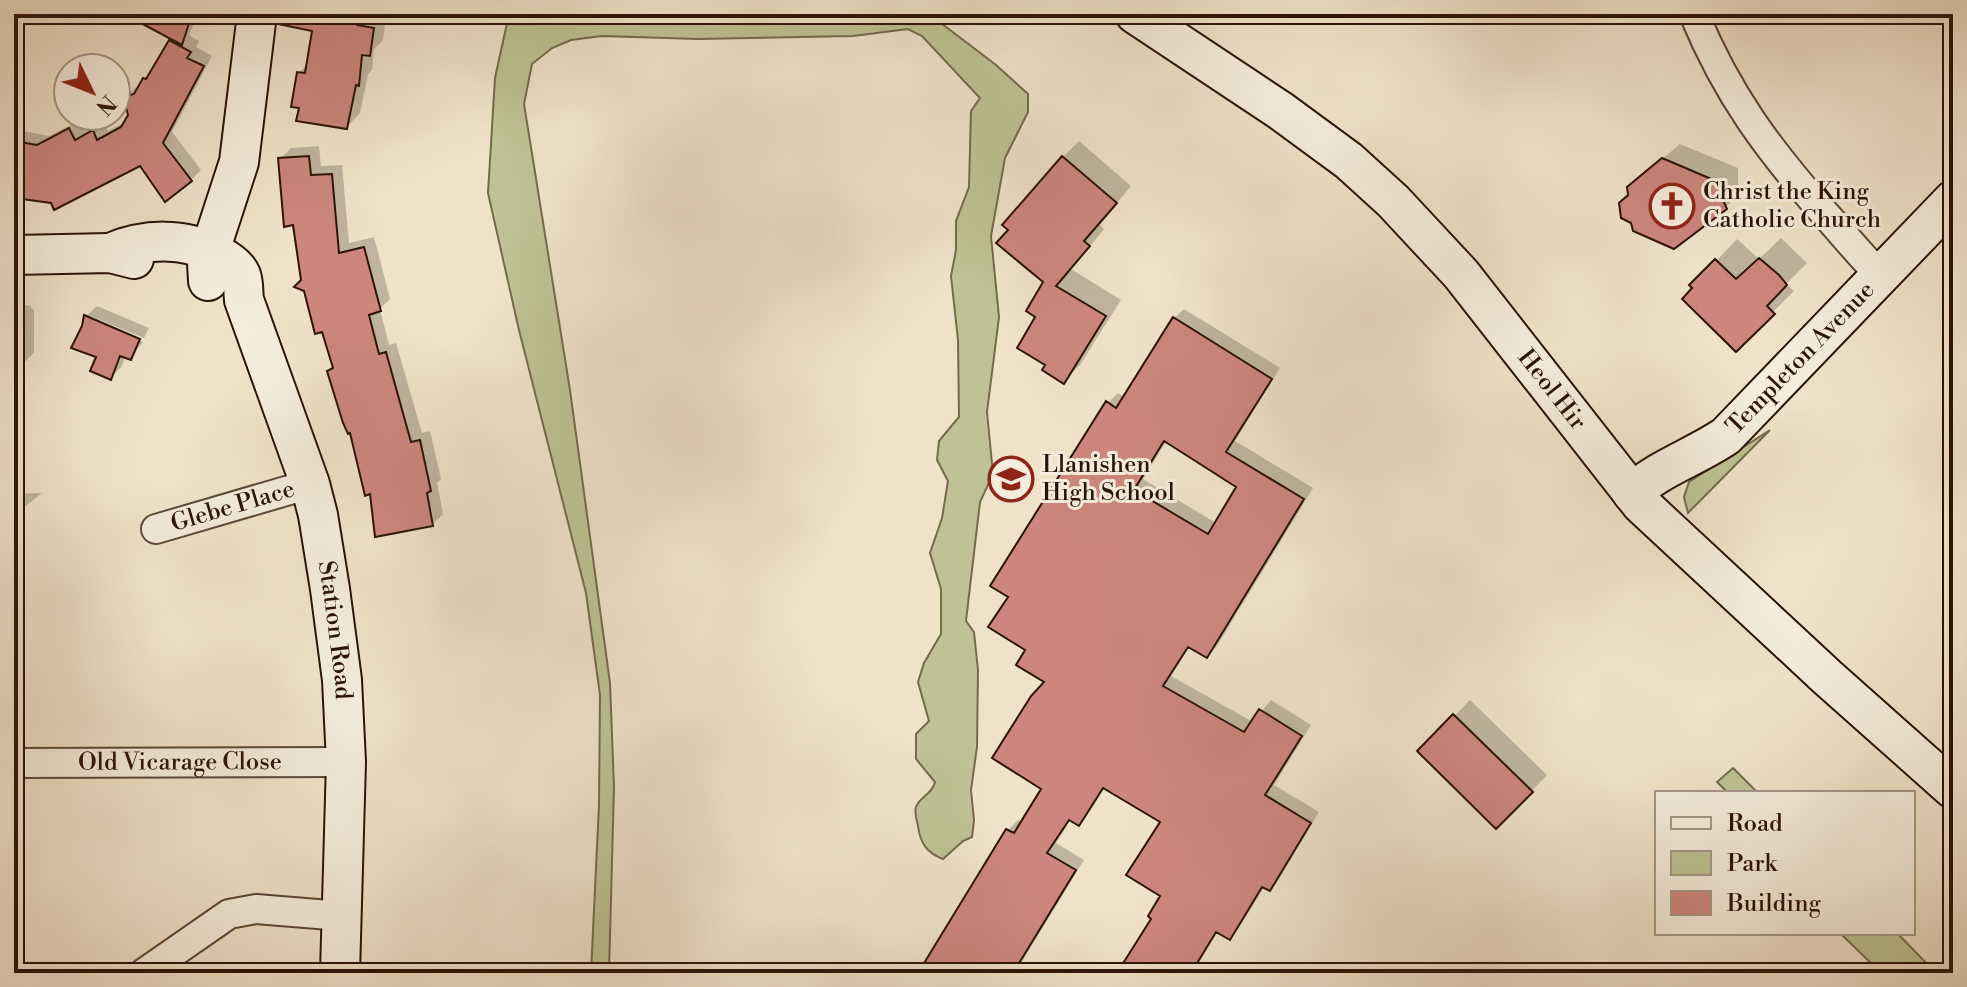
<svg xmlns="http://www.w3.org/2000/svg" width="1967" height="987" font-family="'Libre Bodoni',serif">
<rect width="100%" height="100%" fill="#efe2c9"/>
<filter id="stains"><feTurbulence type="fractalNoise" baseFrequency=".0025" numOctaves="4"/><feColorMatrix values="0 0 0 0 .2 0 0 0 0 .09 0 0 0 0 .02 0 0 0 .5 -.17"/></filter>
<radialGradient id="worn" r=".72"><stop offset=".6" stop-color="#630" stop-opacity="0"/><stop offset="1" stop-color="#630" stop-opacity=".3"/></radialGradient>
<path fill="#bec294" stroke="#756a4e" stroke-width="2" d="M509 14H592L644 20 648 14H929L996 65 1028 94V112L1005 158 991 236 999 317 987 412 993 474 980 502 966 621 974 632 978 670 977 747 971 790 974 820 972 837 963 841 943 859C927 853 920 843 918 826 917 820 914 813 916 807 920 796 932 795 935 782L916 759V734L929 721 918 682 924 663 941 634V589L930 553 942 518 948 481 937 460 939 441 959 417 958 340 951 276 956 250V221L969 187 971 111 980 98 922 36 908 29 853 36 698 39 602 36 571 40 552 48 532 64 524 104 570 390 610 683 614 787 609 973H591L599 805 600 695 586 593 519 330 488 193 495 78Z
M1770 430 1688 513 1684 497 1689 482Z
M1733 768 1758 793H1728L1717 782Z
M1840 933H1897L1936 973H1881Z"/>
<path fill="#0003" fill-rule="evenodd" d="M151 14H198L189 35 199 41 196 47 212 56 172 132 201 170 191 180 141 163 52 201 14 196V129L49 136 80 120 86 131 103 121 108 131 127 121 130 116 126 97 136 87 141 86 174 38Z
M316 14 386 15 383 40 374 49 372 70 368 74 360 113 347 127 302 107 299 73 308 63Z
M1079 141 1131 186 1099 224 1104 229 1071 269 1121 300 1080 365 1064 381 1047 364 1038 316 1046 282 1063 157Z
M1680 144 1738 168V183L1741 192 1725 208 1629 195V187Z
M319 146 321 166 342 165 349 243 374 237 390 299 380 309 389 345 396 343 422 433 430 431 441 479 437 483 443 514 432 525 371 492 329 371 335 366 303 280 295 223 280 159 291 148Z
M1781 238 1807 263 1786 284 1794 291 1736 349 1692 286 1737 239 1759 259Z
M29 305 34 310V352L24 363H14V311L21 306Z
M97 306 149 328 144 338 90 316V320L143 342 130 357 126 356 121 367 110 378 98 356 86 316Z
M1184 309 1280 368 1235 441 1313 488 1217 646 1207 656 1190 646 1171 676 1253 722 1271 700 1311 725 1274 785 1319 812 1279 879 1269 889 1265 886 1239 928 1229 938 1218 931 1193 973H1120L1154 918 1162 895 1163 822 1105 787 1088 814 1079 824 1071 819 1056 843 1084 860 1015 973H920L1008 830 1018 820 1023 823 1044 788 1047 682 1028 649 1011 597 1108 403 1118 393 1125 398 1174 318ZM1167 440 1239 486 1216 523 1143 479Z
M42 493 17 513 14 546V494Z
M1470 700 1547 775 1496 827 1420 751Z
M648 967 673 973H642Z
M801 967 811 973H795Z"/>
<path fill="#cc867d" stroke="#2c1309" stroke-width="2" fill-rule="evenodd" d="M124 14H192L182 45Z
M279 14H358L357 25 374 28 370 56 362 55 359 86 356 85 347 129 296 121 299 108 291 107 297 72 305 73 312 31 278 24Z
M169 40 191 52 187 58 204 66 163 143 192 181 165 202 140 166 54 210 51 203 14 198V141L37 145 69 128 75 140 93 130 97 140 121 127 128 115 124 97 134 94 143 78 146 79Z
M309 156 311 175 332 174 339 253 364 247 381 311 369 315 379 354 386 352 411 442 420 440 431 491 427 493 433 526 375 537 370 494 365 496 350 433 348 434 343 423 327 371 333 368 322 332 315 334 304 291 294 287 301 280 293 225 284 227 278 158Z
M1062 156 1117 203 1084 241 1090 246 1056 286 1106 316 1064 384 1042 370 1045 365 1017 348 1035 317 1026 311 1043 282 996 243 1008 230 1002 225Z
M1662 158 1723 184V200L1727 209 1674 249 1633 231 1631 223 1621 218 1619 203 1628 195 1627 187Z
M1759 258 1779 275 1787 285 1767 306 1775 314 1736 352 1682 299 1692 288 1689 285 1715 259 1736 279Z
M84 315 140 339 131 360 120 356 111 380 90 371 96 357 71 348 82 326Z
M1173 317 1272 379 1226 452 1304 499 1207 658 1188 647 1163 686 1244 732 1259 709 1302 736 1265 795 1311 823 1270 891 1262 887 1230 940 1216 932 1191 973H1117L1151 919 1148 916 1160 896 1126 875 1160 822 1103 788 1079 826 1069 820 1047 853 1076 870 1013 973H918L1006 829 1014 833 1041 789 992 758 1031 696 1044 682 1016 665 1025 650 988 627 1008 597 990 586 1106 401 1116 408ZM1164 441 1236 487 1208 534 1134 490Z
M1453 714 1533 792 1496 829 1417 751Z"/>
<g fill="none" stroke-linecap="round" stroke-linejoin="round">
<g stroke="#5d4739" stroke-width="32">
<g id="street">
<path d="M1694 14C1728 96 1768 149 1826 215 1844 235 1861 256 1880 275"/>
<path id="s1" d="M156 529 310 484"/>
<path id="s2" d="M14 763 346 762"/>
<path d="M144 973 229 914 256 909 342 916"/>
</g>
</g>
<g stroke="#2c1309" stroke-width="42">
<g id="secondary">
<path id="s3" d="M1135 14 1281 111 1349 161 1393 201 1461 274 1641 504 1827 677 1953 789"/>
<path id="s4" d="M110 253C145 238 184 237 218 255 226 259 237 266 241 275 244 282 243 293 244 300L310 484 318 515 330 589 342 680 346 762 340 973"/>
<path d="M14 255 110 253 134 259"/>
<path d="M208 281 207 263 210 251 239 162 257 14"/>
<path id="s5" d="M1632 493C1659 468 1695 457 1726 436L1953 200"/>
</g>
</g>
<use href="#street" stroke="#f5ecdc" stroke-width="28"/>
<use href="#secondary" stroke="#f5ecdc" stroke-width="38"/>
</g>
<defs>
<g id="church-ring" transform="scale(2.3)"><circle r="9.5" fill="#f5ecdc" stroke="#8f2418" stroke-width="1.5"/><path d="M-1.2-6h2.4v3.5h3.3v2.4h-3.3V6h-2.4V-.1h-3.3v-2.4h3.3Z" fill="#8f2418"/></g>
<g id="school-ring" transform="scale(2.3)"><circle r="9.5" fill="#f5ecdc" stroke="#8f2418" stroke-width="1.5"/><path d="M0-5L7-2L0 1L-7-2ZM-4 1L0 2.5L4 1V4Q0 6-4 4Z" fill="#8f2418"/></g>
</defs>
<g fill-rule="evenodd">
<use href="#church-ring" x="1672" y="206"/>
<use href="#school-ring" x="1011" y="479"/>
</g>
<g text-anchor="middle" dominant-baseline="central" stroke-width="6" stroke-linejoin="round" paint-order="stroke">
<g font-size="24" fill="#2c1309" stroke="#f5ecdc" text-anchor="start">
<text x="1703" y="192">Christ the King<tspan x="1703" dy="28">Catholic Church</tspan></text>
<text x="1042" y="465">Llanishen<tspan x="1042" dy="28">High School</tspan></text>
</g>
<g font-size="24" fill="#2c1309" stroke="#f5ecdc">
<text stroke="none"><textPath href="#s5" startOffset="218">Templeton Avenue</textPath></text>
<text stroke="none"><textPath href="#s3" startOffset="566">Heol Hir</textPath></text>
<text stroke="none"><textPath href="#s1" startOffset="80">Glebe Place</textPath></text>
<text stroke="none"><textPath href="#s4" startOffset="512">Station Road</textPath></text>
<text stroke="none"><textPath href="#s2" startOffset="166">Old Vicarage Close</textPath></text>
</g>
</g>
<rect width="1967" height="987" fill="none" stroke="#efe2c9" stroke-width="48"/>
<rect x="16" y="16" width="1935" height="955" fill="none" stroke="#2c1309" stroke-width="4"/>
<rect x="24" y="24" width="1919" height="939" fill="none" stroke="#2c1309" stroke-width="2"/>
<rect x="1655" y="791" width="260" height="144" fill="#f5ecdc" stroke="#a59588" stroke-width="2"/>
<rect x="1671" y="817" width="40" height="12" fill="#f5ecdc" stroke="#a59588" stroke-width="2"/>
<text x="1727" y="831" font-size="24" fill="#2c1309">Road</text>
<rect x="1671" y="851" width="40" height="24" fill="#bec294" stroke="#a59588" stroke-width="2"/>
<text x="1727" y="871" font-size="24" fill="#2c1309">Park</text>
<rect x="1671" y="891" width="40" height="24" fill="#cc867d" stroke="#a59588" stroke-width="2"/>
<text x="1727" y="911" font-size="24" fill="#2c1309">Building</text>
<g transform="translate(92 92) rotate(133)"><circle r="38" fill="#f5ecdc" stroke="#a59588" stroke-width="2"/>
<path d="M0-6L14 30L0 20L-14 30Z" fill="#8f2418"/>
<text y="-12" font-size="22" font-weight="bold" text-anchor="middle" fill="#2c1309">N</text>
</g>
<rect width="100%" height="100%" filter="url(#stains)"/>
<rect width="100%" height="100%" fill="url(#worn)"/>
</svg>
